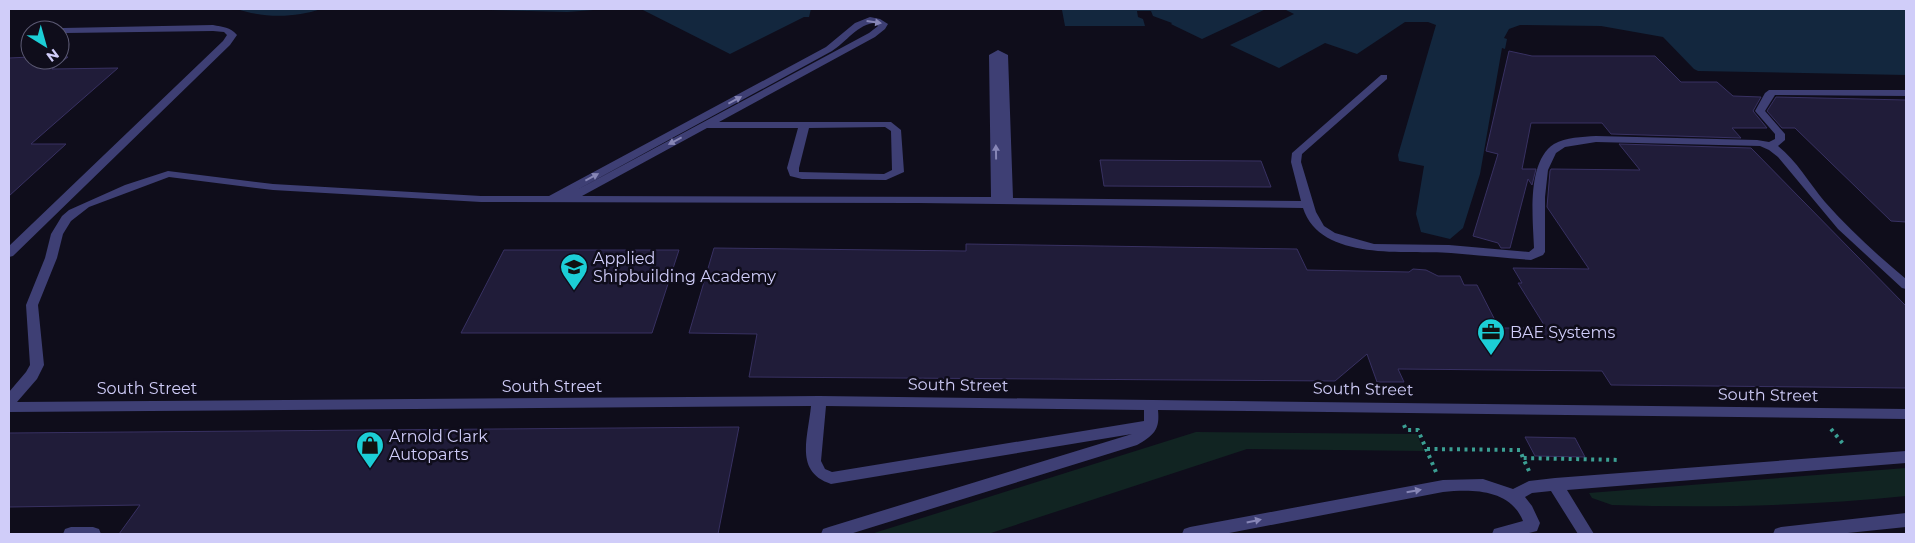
<svg xmlns="http://www.w3.org/2000/svg" width="1915" height="543" font-family="Montserrat,sans-serif">
<rect width="100%" height="100%" fill="#0f0d1b"/>
<path fill="#112422" d="M1196 432 1417 434 1424 451 1247 449 988 534H871Z
M1906 468V496C1808 506 1710 508 1612 505L1592 498 1589 493Z"/>
<path fill="#13273e" d="M237 9H321C295 18 263 18 237 9Z
M450 9H607L567 12Z
M641 9H811L809 17H804L730 54Z
M901 9H1266L1202 39 1175 26 1171 24 1172 23 1153 16 1151 11H1137L1138 17 1143 19 1145 26H1065L1062 10Z
M1284 9H1906V75L1698 71 1694 69 1663 37 1601 26 1520 25 1509 29 1504 38 1507 39 1505 49 1502 48 1480 174 1463 228 1450 239 1421 232 1416 214 1424 166 1399 161 1398 155 1436 25 1428 22H1405L1357 54 1325 43 1279 68 1230 45 1294 14Z"/>
<path fill="#201c39" stroke="#383162" d="M1509 51 1532 56H1655L1681 82H1717L1733 96 1761 97 1753 111 1767 128H1732L1741 138 1611 134 1602 123H1531L1522 169H1536L1532 185 1528 179 1510 248H1501L1498 243 1473 236 1498 154 1486 151Z
M30 57V60H60V57H68L52 69 118 68 31 144H66L9 196V58Z
M1776 97 1906 100V222L1891 221 1795 128H1782L1767 111Z
M1619 144 1751 148 1906 306V388L1611 385 1602 371 1398 369 1404 382H1377L1367 354 1335 381 749 377 757 334 689 333 714 248 966 251V244L1297 249 1307 270 1409 272 1413 269 1426 270 1438 276H1460L1464 285H1477L1499 328H1546L1518 283H1522L1513 268 1589 269 1547 207 1550 171 1551 169 1640 170Z
M1100 160 1261 161 1271 187 1104 186Z
M504 250H679L652 333H461Z
M739 427 718 534H119L140 505 9 507V433Z
M1525 437 1575 438 1585 457 1535 456Z"/>
<g fill="none" stroke-linecap="round" stroke-linejoin="round">
<path stroke="#3b9f93" stroke-width="4" stroke-dasharray="3 4.5" stroke-linecap="butt" d="M1404 425 1406 430H1418L1436 472
M1831 429 1844 445
M1427 449 1520 450 1523 458
M1529 471 1523 458 1620 460"/>
<path fill="#3e3f74" fill-rule="evenodd" d="M870 17 880 19 888 24 885 29 875 37 719 122H891L901 130 904 172 886 180 802 179 790 176 787 168 798 128H707L582 196 991 197 989 55 998 50 1008 55 1013 198 1301 201 1291 162 1292 153 1381 75H1387V79L1302 154 1301 162 1316 212 1324 226 1335 233 1374 244 1449 245 1529 252 1534 248C1533 220 1526 162 1554 144 1566 137 1582 137 1596 136L1757 140 1769 142 1775 139V134L1755 111 1765 93 1769 90H1906V96L1775 95 1765 111 1785 134V140L1778 146C1797 161 1809 183 1825 202 1850 230 1877 255 1906 279V289L1902 288 1838 229 1778 157 1769 150 1760 146 1596 142 1565 147 1556 153 1548 170 1545 197V252L1543 255 1531 260C1504 258 1477 255 1451 253 1407 250 1320 262 1303 208L918 203 481 202 273 190 169 177 89 207 71 221 63 234 57 258 38 305 44 365 37 379 17 402 819 396 1906 409V419L1158 410C1160 430 1154 435 1137 445L850 534H821L823 529 829 527 1132 434 831 484C794 472 808 438 811 406L9 412V392L26 372 30 365 26 305 45 258 51 234 62 216 69 210 125 185 168 171 273 184 481 196H549L826 47 855 23ZM875 23 878 26 869 33 575 191 832 51C845 43 859 23 875 23ZM885 127 891 131 892 170 884 174 799 172V168L809 128ZM826 406 1144 410V421L832 472 825 469 821 461Z
M213 25C223 27 230 27 237 35L230 45 13 256 9 257V246L223 41 227 35 224 32 213 31 66 33 63 32V28Z
M1906 451V463L1567 490 1594 534H1578L1551 491 1532 493 1525 497 1532 506 1540 523 1537 531 1525 534H1492L1494 529 1523 521C1510 489 1473 489 1443 492L1224 534H1182L1184 529 1190 527 1443 480 1483 479 1513 489 1529 481 1555 478Z
M1906 513V527L1838 534H1773L1775 529 1781 527Z
M71 527H93L99 529 101 534H63L65 529Z"/>
</g>
<defs><path id="oneway-solid" d="M-6-.8H1V-3.2L6.5 0L1 3.2V.8H-6Z" transform="scale(1.25)"/></defs>
<g fill="#8786b6">
<use href="#oneway-solid" transform="translate(874 22) rotate(8)"/>
<use href="#oneway-solid" transform="translate(735 100) rotate(-28)"/>
<use href="#oneway-solid" transform="translate(675 141) rotate(152)"/>
<use href="#oneway-solid" transform="translate(996 152) rotate(-91)"/>
<use href="#oneway-solid" transform="translate(592 177) rotate(-28)"/>
<use href="#oneway-solid" transform="translate(1414 491) rotate(-10)"/>
<use href="#oneway-solid" transform="translate(1254 521) rotate(-12)"/>
</g>
<defs>
<g id="university-pin" transform="scale(1.4375)"><path d="M0 17L-7.5 6A9.5 9.5 0 1 1 7.5 6Z" fill="#1cced6" stroke="#0f0d1b"/><path d="M0-5L7-2L0 1L-7-2ZM-4 1L0 2.5L4 1V4Q0 6-4 4Z" fill="#111"/></g>
<g id="office-pin" transform="scale(1.4375)"><path d="M0 17L-7.5 6A9.5 9.5 0 1 1 7.5 6Z" fill="#1cced6" stroke="#0f0d1b"/><path d="M-6-3h4V-5.5h4V-3h4V5H-6ZM-1-4.5V-3h2v-1.5ZM-6 0V1H6V0Z" fill="#111"/></g>
<g id="shop-pin" transform="scale(1.4375)"><path d="M0 17L-7.5 6A9.5 9.5 0 1 1 7.5 6Z" fill="#1cced6" stroke="#0f0d1b"/><path d="M-5-2.5h2.3a2.7 3.5 0 0 1 5.4 0H5L5.5 6h-11ZM-1.5-2.5h3a1.5 2.3 0 0 0-3 0Z" fill="#111"/></g>
</defs>
<g fill-rule="evenodd">
<use href="#university-pin" x="574" y="267"/>
<use href="#office-pin" x="1491" y="332"/>
<use href="#shop-pin" x="370" y="445"/>
</g>
<g text-anchor="middle" dominant-baseline="central" stroke-width="5" stroke-linejoin="round" paint-order="stroke">
<g font-size="16" fill="#d0cdf9" stroke="#0f0d1b" text-anchor="start">
<text x="593" y="258">Applied<tspan x="593" dy="18">Shipbuilding Academy</tspan></text>
<text x="1510" y="332">BAE Systems</text>
<text x="389" y="436">Arnold Clark<tspan x="389" dy="18">Autoparts</tspan></text>
</g>
<g font-size="16" fill="#d0cdf9" stroke="#0f0d1b">
<text transform="translate(958 385) rotate(1)">South Street</text>
<text x="552" y="386">South Street</text>
<text x="147" y="388">South Street</text>
<text transform="translate(1363 389) rotate(1)">South Street</text>
<text transform="translate(1768 395) rotate(1)">South Street</text>
</g>
</g>
<rect width="1915" height="543" fill="none" stroke="#d0cdf9" stroke-width="20"/>
<g transform="translate(45 45) rotate(143)"><circle r="24" fill="#0f0d1b" stroke="#5c5a74"/>
<path d="M0-4L9 19L0 12L-9 19Z" fill="#1cced6"/>
<text y="-8" font-size="14" font-weight="bold" text-anchor="middle" fill="#d0cdf9">N</text>
</g>
</svg>
